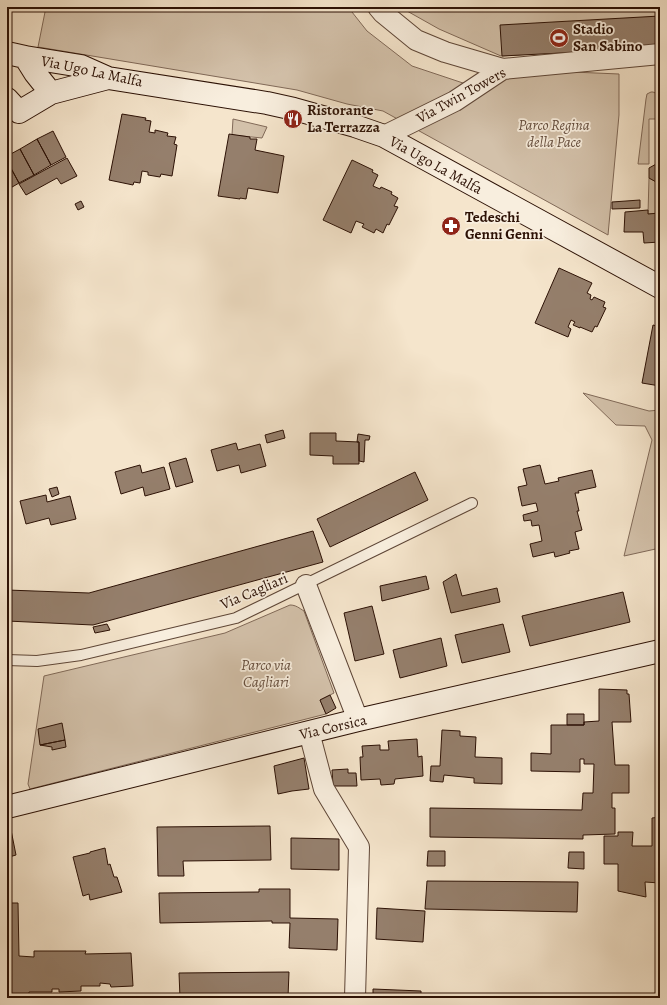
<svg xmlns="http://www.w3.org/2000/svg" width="667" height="1005" font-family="Alegreya,serif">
<rect width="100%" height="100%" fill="#f5e5cc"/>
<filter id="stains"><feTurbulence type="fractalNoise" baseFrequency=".005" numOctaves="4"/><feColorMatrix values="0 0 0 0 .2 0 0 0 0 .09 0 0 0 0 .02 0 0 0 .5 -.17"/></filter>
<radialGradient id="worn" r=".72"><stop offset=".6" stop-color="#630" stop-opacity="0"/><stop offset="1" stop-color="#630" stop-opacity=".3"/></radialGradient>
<path fill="#d3c1aa" stroke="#806958" d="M46 7H348L367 31 412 66 475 87 503 69 619 74V115L608 235 383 111 347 104 297 90 38 47Z
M403 7H660V46L501 56 439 29 407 11Z
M651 92H653L660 95V119H649V164H638L646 99 647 94Z
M233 119 267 127 262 138 232 135Z
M649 178 658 183 660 182V213L648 214Z
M583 393 649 411 660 410V548L624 556 652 440 645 426 616 425Z
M290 605C296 605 299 608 304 611L334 693 320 700 326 714 30 789 28 784 44 676 225 633Z"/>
<path fill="#957f6c" stroke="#2c1105" d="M660 16V48L502 56 500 25Z
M122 114 146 118 145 120 151 121 149 132 155 133V130L168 133 167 136 176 137 174 144 177 145 172 176 161 174 160 177 148 175V172L142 171 140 183 134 182 133 185 109 180Z
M53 131 66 157 51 165 37 139Z
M229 134 250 137V139H257L255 150 284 156 278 193 248 188 246 199 240 198V199L218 196Z
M37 139 51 165 34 175 20 149Z
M20 149 34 175 19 183 7 161V156Z
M67 158 77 176 61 184 57 178 26 195 19 184Z
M352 160 373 170 372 172 378 175 373 186 380 189 381 187 392 192 391 194 398 198 394 206 398 207 389 225 387 224 383 233 376 229 374 233 362 227 364 224 356 221 351 233 323 220Z
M7 161 19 183 7 190Z
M658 163 660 165V182L658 183 649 178V168Z
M640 200V208L612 209V202Z
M81 201 84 207 78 210 75 204Z
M648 210V214L660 213V242L644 243 643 232H624L625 212Z
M559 268 592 283 587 293 591 295 590 299 592 300 594 297 605 302 603 307 606 308 597 327 595 326 592 332 580 327V328L573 325 575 322 571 320 568 327 571 329 568 337 535 323Z
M653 325 660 327V386L642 383Z
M283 430 285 438 267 443 265 435Z
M310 433H336V441L359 442V464H333V456L310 455Z
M358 434 370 436 369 440H365L364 462 359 461V442H357Z
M236 443 238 450 260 444 266 466 241 473 239 465 217 471 211 450Z
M186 458 193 482 176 487 169 463Z
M140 465 142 473 164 467 170 489 145 496 143 487 121 494 115 472Z
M540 465 545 484 559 481 558 478 592 470 596 487 578 491 579 493H575L579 511H577L582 530 575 532 579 549 569 551 570 553 555 557 554 552 533 557 530 544 542 541 539 525 532 526 531 520 524 521 523 515 538 511 536 503 522 506 518 487 527 485 523 469Z
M415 472 428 500 330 547 317 519Z
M57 487 59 494 52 497 49 489Z
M46 495 47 502 70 496 76 519 51 525 49 518 26 524 20 501Z
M313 531 323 562 93 625 7 621V590L89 593Z
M456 574 462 596 497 588 500 602 451 613 443 582Z
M426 576 429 589 382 601 380 586Z
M623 592 630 622 530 646 522 616Z
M372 606 384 654 355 661 344 613Z
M107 624 110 630 95 633 93 627Z
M503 624 510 652 462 663 455 635Z
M441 638 447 666 400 678 393 650Z
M599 689 627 690V694H629L631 722H612L615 765H629V793H612V808H615V834L583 835V839L430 837V808L582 810 583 793H593L594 764H584V759H580V772L531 771V753L551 754V725H584V722L599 721Z
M330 695 336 708 326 714 320 700Z
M567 714H584V725H567Z
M62 723 65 740 40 745 38 729Z
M442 730 460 731V736L476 737 475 757 502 758V784L474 783V778L444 775 443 782 430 781 431 766H440Z
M417 739 418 757 422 756 423 776 395 779 394 784 381 785 380 779 361 780 360 757H363L362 746 380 745V750H389L388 741Z
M65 740 66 747 52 750V747L40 745Z
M304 758 309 789 292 791 278 794 274 766Z
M348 769V773H356L357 786H333L332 770Z
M660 817V883L645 882 646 897 618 891V864H604V836H618V832H633L632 846H652V818Z
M10 825 16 855 9 857 10 861H7V826Z
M270 826 271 860 183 861 184 876H158L157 827Z
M291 838 339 839V870L291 869Z
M105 848 108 865 110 864 114 877H117L122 892 90 900 89 894 83 896 73 857 90 853V852Z
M428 851H445V866H427Z
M569 852H584V869L568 868Z
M427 881 578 882 577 912 425 909Z
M259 889H290V918L338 919 337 950 289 948 290 923H272V921L160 923 159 893 259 892Z
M7 903H18L19 956 34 957V951H86L85 954 131 953 133 986 111 987 110 984 100 983V986H81V991L59 992V989H52V992H29V996L7 995V911H8Z
M377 908 425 911 423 942 376 939Z
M289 972 288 997 317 998H180L179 973Z
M373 989 421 991V998H373Z"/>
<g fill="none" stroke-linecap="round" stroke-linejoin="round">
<g stroke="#5e4637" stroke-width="12">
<path id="lane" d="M7 660 37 661 81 655 236 618 472 503"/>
</g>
<g stroke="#5e4637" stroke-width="22">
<path id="street" d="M378 7 383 13 416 40 445 52 503 69
M384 136 455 101 503 69 660 54
M306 585 358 720
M309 732 324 789 359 847 355 998"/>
</g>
<g stroke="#2c1105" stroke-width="24">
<path id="secondary" d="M7 53 25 57 81 66 108 78 267 103 294 109 355 126 384 136 660 287
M25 57 35 73 51 93
M7 99 19 112 51 93 108 78
M7 807 358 720 660 651"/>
</g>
<use href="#lane" stroke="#f8eede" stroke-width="10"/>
<use href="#street" stroke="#f8eede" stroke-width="20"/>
<use href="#secondary" stroke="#f8eede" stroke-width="22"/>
</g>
<defs>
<g id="stadium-disc" transform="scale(1)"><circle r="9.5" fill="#8f2418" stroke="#f8eede"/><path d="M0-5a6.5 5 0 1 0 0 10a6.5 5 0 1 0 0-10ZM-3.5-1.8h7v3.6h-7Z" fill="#fff"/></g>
<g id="restaurant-disc" transform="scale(1)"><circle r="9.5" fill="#8f2418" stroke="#f8eede"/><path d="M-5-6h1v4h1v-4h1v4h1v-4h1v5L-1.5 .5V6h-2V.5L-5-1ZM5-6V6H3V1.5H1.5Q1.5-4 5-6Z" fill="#fff"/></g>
<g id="pharmacy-disc" transform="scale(1)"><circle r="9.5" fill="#8f2418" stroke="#f8eede"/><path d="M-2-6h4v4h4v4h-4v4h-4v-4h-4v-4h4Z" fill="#fff"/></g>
</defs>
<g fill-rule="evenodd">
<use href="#stadium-disc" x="559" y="38"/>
<use href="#restaurant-disc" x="293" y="119"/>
<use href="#pharmacy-disc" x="451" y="226"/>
</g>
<g text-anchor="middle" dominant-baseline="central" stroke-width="3.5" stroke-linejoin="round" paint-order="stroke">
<g font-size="15" font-weight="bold" fill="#2c1105" stroke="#f8eede" text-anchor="start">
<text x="573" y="29">Stadio<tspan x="573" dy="17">San Sabino</tspan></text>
<text x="307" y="110">Ristorante<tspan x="307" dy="17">La Terrazza</tspan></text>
<text x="465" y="217">Tedeschi<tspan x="465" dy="17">Genni Genni</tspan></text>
</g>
<g font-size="15" fill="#2c1105" stroke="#f8eede">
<text transform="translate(92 71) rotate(12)">Via Ugo La Malfa</text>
<text transform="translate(461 95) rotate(-29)">Via Twin Towers</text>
<text transform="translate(436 165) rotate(29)">Via Ugo La Malfa</text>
<text transform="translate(254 591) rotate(-23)">Via Cagliari</text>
<text transform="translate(333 727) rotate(-13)">Via Corsica</text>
</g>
<g font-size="15" font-style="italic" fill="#664f3f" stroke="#f8eede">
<text x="554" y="125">Parco Regina<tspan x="554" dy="17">della Pace</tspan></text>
<text x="266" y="665">Parco via<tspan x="266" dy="17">Cagliari</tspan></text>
</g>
</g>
<rect width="667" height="1005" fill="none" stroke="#f5e5cc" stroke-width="24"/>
<rect x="8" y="8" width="651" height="989" fill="none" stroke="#2c1105" stroke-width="2"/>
<rect x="12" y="12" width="643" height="981" fill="none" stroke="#2c1105"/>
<rect width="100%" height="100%" filter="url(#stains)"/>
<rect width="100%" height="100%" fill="url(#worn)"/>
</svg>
